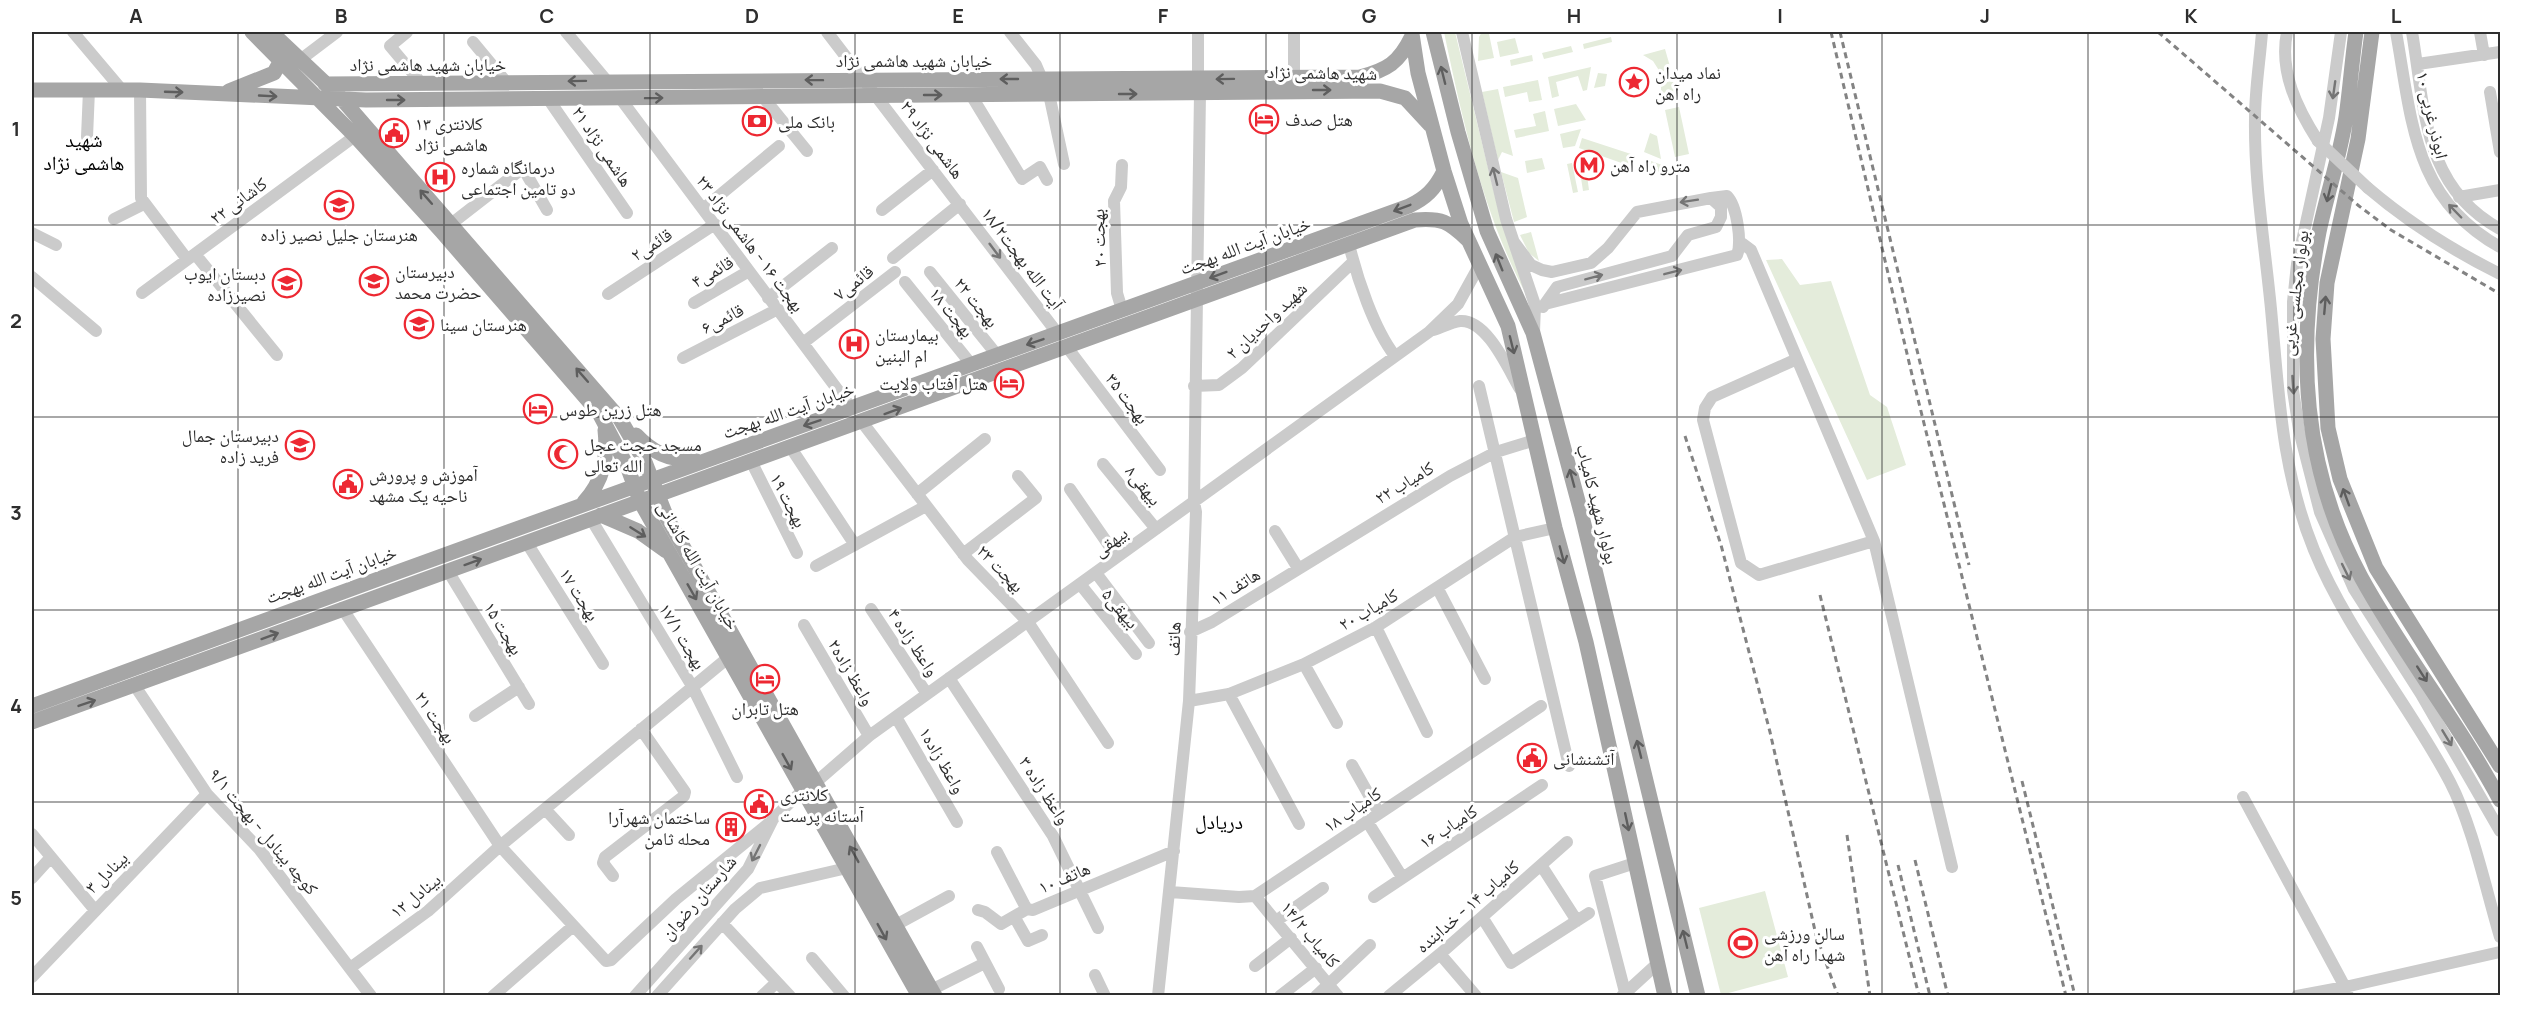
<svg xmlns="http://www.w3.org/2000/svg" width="2532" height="1027" font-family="Manrope,'Noto Naskh Arabic',sans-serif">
<rect width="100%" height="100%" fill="#fff"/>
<path fill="#e4ecdb" d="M1444 32H1455L1501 221 1529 300C1484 217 1463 123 1444 32Z
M1482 32H1501L1489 34 1494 58 1478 61 1479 37Z
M1611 37 1612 42 1584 49 1583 44Z
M1515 38 1519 53 1500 57 1497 42Z
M1571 46 1573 52 1544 59 1542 53Z
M1665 49 1671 70 1660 72 1653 61 1643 55Z
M1532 55 1533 61 1511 66 1510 60Z
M1591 67 1587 90 1583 91 1578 76 1556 82 1559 96 1552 98 1548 77Z
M1598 73 1607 74 1605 86 1594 88Z
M1672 77 1677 98 1654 103 1661 92V79Z
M1538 80 1542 100 1529 102 1527 92 1505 97 1503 87Z
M1498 89 1513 156 1502 152 1498 160 1482 92Z
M1576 104 1586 120 1558 126 1554 109Z
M1679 107 1689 154 1675 157 1665 110Z
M1545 111 1549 131 1516 138 1514 130 1536 126 1533 114Z
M1581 129 1575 146 1563 148 1560 134Z
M1650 133 1657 136 1661 159 1644 152Z
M1582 138 1634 155 1630 166 1579 148Z
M1542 158 1545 169 1527 173 1525 161Z
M1651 161 1662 165 1664 171 1655 174 1647 171Z
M1572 163 1578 192 1573 193 1567 164Z
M1579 165 1586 168 1589 190 1583 191Z
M1501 172 1518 178 1527 217 1514 222Z
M1531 232 1539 261 1529 253 1520 235Z
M1782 259 1800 285 1831 281 1870 395 1887 407 1906 465 1867 480 1766 260Z
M1765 891 1788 977 1721 995 1699 908Z"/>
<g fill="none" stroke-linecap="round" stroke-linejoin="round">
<path stroke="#cbcbcb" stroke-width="12" d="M73 32 122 90
M407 32 390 46 422 84
M566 32 607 81
M827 32 1058 334
M1010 32 1036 65 1042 79
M1198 32V79
M1294 32V78
M1462 32 1506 219 1535 305 1534 332
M2262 32C2260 60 2255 89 2255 118 2254 182 2265 246 2271 309 2279 394 2281 469 2314 550 2348 633 2408 702 2450 782 2472 824 2486 890 2500 937
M2287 32C2279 72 2297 108 2318 141
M2341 32 2329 118 2297 264 2293 302V390L2299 430 2320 512 2354 589 2421 694 2500 831
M2396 32C2412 120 2413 199 2500 247
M2412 32C2425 109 2423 187 2500 229
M2480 32 2484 55
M473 42 507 83
M300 60 337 32
M2418 64 2500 52
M140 90 141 198 187 259
M2490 92 2500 152
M1049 94 1064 164
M971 95 1022 179 1040 167 1047 180
M763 97 807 151
M620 98 852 409
M549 100 627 213
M87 137 89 90
M1122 165 1121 187 1114 201 1117 293 1122 310
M2368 188C2409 223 2452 250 2500 274
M2459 197 2500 190
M703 209 779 146
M882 210 933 170
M114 219 144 204
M451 224 523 168 547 210
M32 233 56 245
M1739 241 1751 250 1874 541 1952 867
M1514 242 1531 265 1542 270 1552 272 1591 263 1608 248 1637 212 1711 198 1721 207V217L1716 227 1688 235 1672 256 1557 287 1545 304
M1349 244C1357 278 1374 329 1395 356
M195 254 277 355
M893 258 960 204
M930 272 997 355
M32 277 96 331
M905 282 971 364
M142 293 355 136
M608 294 715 224
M768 298 832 248
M694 303 749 271
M1543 307 1545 304 1737 255C1742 242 1737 206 1727 196L1711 198
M1433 330C1442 327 1452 322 1460 321 1487 319 1508 369 1520 389
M803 343 895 272
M1067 347 1160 470
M683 358 778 309
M1797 359 1712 397 1705 408 1703 420 1741 563 1759 575 1874 541
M1194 386 1219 385 1242 368 1353 262
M1479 386 1569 766
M862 422 968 560 1028 622 1108 743
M791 448 855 545
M752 463 797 553
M1103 464 1156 529
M1070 489 1117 557
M917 494 985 439
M591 519 692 686 737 777
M1275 531 1298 568
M527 543 603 664
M963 554 1036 498 1018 476
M816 566 926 506
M448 571 529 704
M1096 573 1149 643
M1080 584 1136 654
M1438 589 1485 679
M342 608 500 846 606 961 611 960 676 899 768 824
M871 609 927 694
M804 625 869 736
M1376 627 1427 732
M1190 632 1212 622 1450 476 1496 452 1535 440
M1304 664 1337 723
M949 678 1053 836 1098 928
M135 686 207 794 260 850 371 996
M1229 694 1299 824
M1189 701 1229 694 1304 664 1376 627 1515 537 1555 528
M475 716 519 687
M896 717 957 822
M1352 765 1379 813
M2243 797 2345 987 2297 996
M545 809 569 835
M1367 821 1402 877
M32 834 94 909
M997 852 1024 904 1027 909 1033 910 1174 851
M1541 865 1577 921
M613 876 603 863 605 857 684 796 685 792 641 729
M32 878 51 857
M1170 892 1239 897 1255 896 1541 706
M1255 896 1338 996
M1374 897 1542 785
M978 910 985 912 1001 924 1027 909
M1482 917 1511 963 1589 913
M1015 918 1028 941 1042 935
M1276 921 1323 888
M722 923 790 996
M894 926 949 896
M977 947 999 989
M1440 954 1476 996
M812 958 844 996
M1255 966 1291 938
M350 968 428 911 500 846 729 657
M1095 975 1105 996
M32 977 207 794
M931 990 985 963
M493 996 572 927
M635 996 748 869 773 819 803 790 815 783 869 736 1429 332 1458 304 1479 266
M657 996 735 909 760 888 847 868
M762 996 777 982
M1158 996 1189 701 1196 512 1194 502 1200 93
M1280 996 1316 968
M1316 996 1370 945
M1389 996 1440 954 1567 842
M1622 996 1657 964
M1626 996 1595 876 1635 863
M2348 996 2345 987 2500 952"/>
<path stroke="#a6a6a6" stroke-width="15" d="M252 32 355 136 442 232 599 413 627 466 640 501 919 996
M271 32 341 98 620 419 645 462 667 518 935 996
M1433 32 1458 132 1487 231 1533 333 1582 516 1698 996
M2356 32C2352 60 2350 89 2346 117 2340 156 2327 194 2319 232 2296 351 2302 468 2361 577 2403 654 2459 723 2500 800
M2372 32 2358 139 2327 283 2323 339 2328 428 2340 479 2376 568 2500 766
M1412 34 1418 73 1444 171 1461 224 1508 326 1555 528 1586 642 1665 996
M325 84 1360 77C1387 70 1399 63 1412 36
M32 90H140L366 100 1380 91 1405 98 1430 125
M229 91 274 73 284 55
M636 435C652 452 669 461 694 459
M584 502C603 481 608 458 605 430
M601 515 638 531 666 551
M32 706C490 537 949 372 1409 206 1426 198 1435 189 1444 171
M32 722 1415 220C1442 218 1448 221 1468 240"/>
<path stroke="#838383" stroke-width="3" stroke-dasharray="6 4.5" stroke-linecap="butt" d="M1831 32 1913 379 2066 996
M1840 32 1969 565
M2158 32 2359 206 2391 230 2500 294
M1685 436 1721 545 1770 732 1816 935 1838 996
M1820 595 1919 996
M2022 781 2075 996
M1847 835 1870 996
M1915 860 1948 996
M1898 865 1930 996"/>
<path stroke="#cbcbcb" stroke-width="12" d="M2318 141 2368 188"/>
</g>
<defs><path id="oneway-shaft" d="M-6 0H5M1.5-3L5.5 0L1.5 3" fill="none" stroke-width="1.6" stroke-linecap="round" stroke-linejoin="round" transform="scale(1.5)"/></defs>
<g stroke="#5e5e5e">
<use href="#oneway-shaft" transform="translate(1443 75) rotate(-104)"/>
<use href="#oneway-shaft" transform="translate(1009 79) rotate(180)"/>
<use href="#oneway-shaft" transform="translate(1225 79) rotate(179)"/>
<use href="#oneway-shaft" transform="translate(814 80) rotate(-179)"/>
<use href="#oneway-shaft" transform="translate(577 81) rotate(179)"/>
<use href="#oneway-shaft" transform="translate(1322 90)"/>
<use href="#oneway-shaft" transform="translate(174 92) rotate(2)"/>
<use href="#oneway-shaft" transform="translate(1128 94)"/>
<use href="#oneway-shaft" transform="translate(933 95)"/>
<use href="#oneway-shaft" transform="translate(268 96) rotate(3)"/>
<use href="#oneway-shaft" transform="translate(654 98) rotate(-1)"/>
<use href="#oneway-shaft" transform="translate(396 100)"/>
<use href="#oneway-shaft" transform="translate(2329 193) rotate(104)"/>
<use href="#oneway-shaft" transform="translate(426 197) rotate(-131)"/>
<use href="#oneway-shaft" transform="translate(1402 208) rotate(159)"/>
<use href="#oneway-shaft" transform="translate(1499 262) rotate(-112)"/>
<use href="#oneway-shaft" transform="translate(1218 275) rotate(160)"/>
<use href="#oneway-shaft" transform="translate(2325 305) rotate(-85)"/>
<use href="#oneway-shaft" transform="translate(1035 342) rotate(161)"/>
<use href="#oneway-shaft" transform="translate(1512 345) rotate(76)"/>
<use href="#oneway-shaft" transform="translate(582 375) rotate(-131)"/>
<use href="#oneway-shaft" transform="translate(893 411) rotate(-20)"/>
<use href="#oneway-shaft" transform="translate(812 423) rotate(161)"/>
<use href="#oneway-shaft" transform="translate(1572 478) rotate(-105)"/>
<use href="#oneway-shaft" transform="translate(2346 497) rotate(-110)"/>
<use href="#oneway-shaft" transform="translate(638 532) rotate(32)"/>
<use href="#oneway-shaft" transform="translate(1562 555) rotate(75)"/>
<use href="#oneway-shaft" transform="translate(473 562) rotate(-20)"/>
<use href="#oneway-shaft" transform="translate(692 592) rotate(60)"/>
<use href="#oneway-shaft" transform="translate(270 636) rotate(-20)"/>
<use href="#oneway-shaft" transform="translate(2422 674) rotate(57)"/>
<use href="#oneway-shaft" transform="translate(87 703) rotate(-19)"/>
<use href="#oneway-shaft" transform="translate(1639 749) rotate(-104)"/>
<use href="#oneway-shaft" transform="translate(787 762) rotate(61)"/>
<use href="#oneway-shaft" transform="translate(1627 822) rotate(78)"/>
<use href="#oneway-shaft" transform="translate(854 854) rotate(-119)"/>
<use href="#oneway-shaft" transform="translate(882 932) rotate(61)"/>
<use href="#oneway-shaft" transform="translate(1685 939) rotate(-104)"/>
</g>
<g stroke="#757575">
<use href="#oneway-shaft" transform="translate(2334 90) rotate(98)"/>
<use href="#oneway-shaft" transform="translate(1495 176) rotate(-104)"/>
<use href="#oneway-shaft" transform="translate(1689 201) rotate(171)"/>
<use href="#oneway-shaft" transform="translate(2455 211) rotate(-134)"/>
<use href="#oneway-shaft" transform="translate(995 251) rotate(53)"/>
<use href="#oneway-shaft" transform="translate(1673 272) rotate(-14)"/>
<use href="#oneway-shaft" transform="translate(1594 277) rotate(-15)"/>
<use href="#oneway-shaft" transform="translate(2293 385) rotate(86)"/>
<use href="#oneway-shaft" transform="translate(2346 572) rotate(64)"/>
<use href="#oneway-shaft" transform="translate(2447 738) rotate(59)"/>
<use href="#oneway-shaft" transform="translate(756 853) rotate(117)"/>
<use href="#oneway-shaft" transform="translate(696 952) rotate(-48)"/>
</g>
<path fill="none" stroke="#2e2e2e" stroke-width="1.5" stroke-opacity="0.55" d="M238 32V996M444 32V996M650 32V996M855 32V996M1060 32V996M1266 32V996M1472 32V996M1677 32V996M1882 32V996M2088 32V996M2294 32V996M32 225H2500M32 417H2500M32 610H2500M32 802H2500"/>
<defs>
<g id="sight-ring" transform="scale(1.5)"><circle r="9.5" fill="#fff" stroke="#ed2832" stroke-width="1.5"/><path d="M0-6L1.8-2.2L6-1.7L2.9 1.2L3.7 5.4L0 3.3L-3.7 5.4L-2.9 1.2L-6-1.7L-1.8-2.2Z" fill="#ed2832"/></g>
<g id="hotel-ring" transform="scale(1.5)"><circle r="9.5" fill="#fff" stroke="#ed2832" stroke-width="1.5"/><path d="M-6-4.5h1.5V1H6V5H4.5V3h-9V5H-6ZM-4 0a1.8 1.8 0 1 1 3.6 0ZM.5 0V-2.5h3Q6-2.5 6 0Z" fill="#ed2832"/></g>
<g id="bank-ring" transform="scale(1.5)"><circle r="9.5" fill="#fff" stroke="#ed2832" stroke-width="1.5"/><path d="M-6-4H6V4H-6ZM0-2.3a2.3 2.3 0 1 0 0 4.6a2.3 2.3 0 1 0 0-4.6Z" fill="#ed2832"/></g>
<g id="civic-ring" transform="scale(1.5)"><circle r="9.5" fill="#fff" stroke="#ed2832" stroke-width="1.5"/><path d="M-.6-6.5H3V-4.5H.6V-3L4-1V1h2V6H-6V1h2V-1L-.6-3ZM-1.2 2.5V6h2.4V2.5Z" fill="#ed2832"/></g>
<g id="metro-ring" transform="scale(1.5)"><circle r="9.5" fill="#fff" stroke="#ed2832" stroke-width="1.5"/><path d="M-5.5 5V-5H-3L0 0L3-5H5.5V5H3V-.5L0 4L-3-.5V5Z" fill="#ed2832"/></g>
<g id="hospital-ring" transform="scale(1.5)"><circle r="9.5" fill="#fff" stroke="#ed2832" stroke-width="1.5"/><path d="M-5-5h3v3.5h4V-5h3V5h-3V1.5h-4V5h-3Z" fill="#ed2832"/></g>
<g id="school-ring" transform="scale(1.5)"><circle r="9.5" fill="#fff" stroke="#ed2832" stroke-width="1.5"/><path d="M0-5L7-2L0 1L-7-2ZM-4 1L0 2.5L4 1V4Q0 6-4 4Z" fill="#ed2832"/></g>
<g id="mosque-ring" transform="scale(1.5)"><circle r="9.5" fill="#fff" stroke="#ed2832" stroke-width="1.5"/><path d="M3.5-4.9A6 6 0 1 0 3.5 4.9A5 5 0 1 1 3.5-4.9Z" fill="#ed2832"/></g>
<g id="building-ring" transform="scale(1.5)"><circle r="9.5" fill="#fff" stroke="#ed2832" stroke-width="1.5"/><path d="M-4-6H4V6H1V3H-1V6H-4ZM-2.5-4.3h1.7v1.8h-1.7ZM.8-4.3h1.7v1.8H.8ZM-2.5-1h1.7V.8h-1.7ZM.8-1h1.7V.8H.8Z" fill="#ed2832"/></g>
<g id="stadium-ring" transform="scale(1.5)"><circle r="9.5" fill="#fff" stroke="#ed2832" stroke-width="1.5"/><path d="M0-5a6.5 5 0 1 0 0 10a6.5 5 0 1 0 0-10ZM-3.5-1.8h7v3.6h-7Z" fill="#ed2832"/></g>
</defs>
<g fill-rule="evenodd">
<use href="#sight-ring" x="1634" y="82"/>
<use href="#hotel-ring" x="1264" y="119"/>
<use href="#bank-ring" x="757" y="121"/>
<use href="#civic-ring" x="394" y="133"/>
<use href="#metro-ring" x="1589" y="165"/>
<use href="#hospital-ring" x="440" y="177"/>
<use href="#school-ring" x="339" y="205"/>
<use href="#school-ring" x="374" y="281"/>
<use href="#school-ring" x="287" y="283"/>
<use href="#school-ring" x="419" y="324"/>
<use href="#hospital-ring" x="854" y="344"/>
<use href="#hotel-ring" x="1009" y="383"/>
<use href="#hotel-ring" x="538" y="409"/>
<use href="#school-ring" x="300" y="445"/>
<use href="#mosque-ring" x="563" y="454"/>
<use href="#civic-ring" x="348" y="484"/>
<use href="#hotel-ring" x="765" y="679"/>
<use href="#civic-ring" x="1532" y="758"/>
<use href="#civic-ring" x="759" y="804"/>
<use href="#building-ring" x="731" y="827"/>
<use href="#stadium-ring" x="1743" y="943"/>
</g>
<g text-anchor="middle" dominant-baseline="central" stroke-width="6" stroke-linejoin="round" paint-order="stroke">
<g font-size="18" fill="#2e2e2e" stroke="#fff">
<text x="914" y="60">خیابان شهید هاشمی نژاد</text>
<text x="428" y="64">خیابان شهید هاشمی نژاد</text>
<text transform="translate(1322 72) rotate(1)">شهید هاشمی نژاد</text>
<text transform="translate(2433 115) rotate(77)">ابوذر غربی ۱۰</text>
<text transform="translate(933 139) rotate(53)">هاشمی نژاد ۲۹</text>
<text transform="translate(603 146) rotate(56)">هاشمی نژاد ۲۱</text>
<text transform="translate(238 200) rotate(-36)">کاشانی ۲۲</text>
<text transform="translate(1098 238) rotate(-92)">بهجت ۲۰</text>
<text transform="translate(751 243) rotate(53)">بهجت ۱۶ - هاشمی نژاد ۲۳</text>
<text transform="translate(651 244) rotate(-33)">قائمی۲</text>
<text transform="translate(1245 245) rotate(-20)">خیابان آیت الله بهجت</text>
<text transform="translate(1023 258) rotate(53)">آیت الله بهجت۱۸/۲</text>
<text transform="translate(712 271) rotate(-30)">قائمی۴</text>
<text transform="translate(853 282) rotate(-38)">قائمی۷</text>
<text transform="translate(2294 293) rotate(-83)">بولوار مجلسی غربی</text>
<text transform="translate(977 302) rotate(51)">بهجت ۲۲</text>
<text transform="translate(952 312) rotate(51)">بهجت ۱۸</text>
<text transform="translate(722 318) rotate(-27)">قائمی۶</text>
<text transform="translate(1266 320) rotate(-43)">شهید واحدیان ۲</text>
<text transform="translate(1128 398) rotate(53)">بهجت ۳۵</text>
<text transform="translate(788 410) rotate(-19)">خیابان آیت الله بهجت</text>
<text transform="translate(1404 482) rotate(-31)">کامیاب ۲۲</text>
<text transform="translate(1144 485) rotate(51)">بیهقی۸</text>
<text transform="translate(789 500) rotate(63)">بهجت ۱۹</text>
<text transform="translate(1598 504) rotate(76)">بولوار شهید کامیاب</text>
<text transform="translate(1110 541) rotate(-36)">بیهقی</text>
<text transform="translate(699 565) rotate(60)">خیابان آیت الله کاشانی</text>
<text transform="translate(1001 568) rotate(46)">بهجت ۲۳</text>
<text transform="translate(331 574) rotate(-20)">خیابان آیت الله بهجت</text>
<text transform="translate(1235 586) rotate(-32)">هاتف ۱۱</text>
<text transform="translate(580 594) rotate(58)">بهجت ۱۷</text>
<text transform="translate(1121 608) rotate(50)">بیهقی۵</text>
<text transform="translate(1368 609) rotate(-30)">کامیاب ۲۰</text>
<text transform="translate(504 628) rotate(59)">بهجت ۱۵</text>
<text transform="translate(683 636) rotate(59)">بهجت ۱۷/۱</text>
<text transform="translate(1173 639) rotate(-88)">هاتف</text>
<text transform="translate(914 642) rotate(57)">واعظ زاده ۴</text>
<text transform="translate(852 672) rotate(60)">واعظ زاده۲</text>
<text transform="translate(436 717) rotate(56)">بهجت ۲۱</text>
<text transform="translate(943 760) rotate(60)">واعظ زاده۱</text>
<text transform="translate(1045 790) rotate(57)">واعظ زاده ۳</text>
<text transform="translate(1352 809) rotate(-34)">کامیاب ۱۸</text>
<text transform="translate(1448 826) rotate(-33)">کامیاب ۱۶</text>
<text transform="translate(264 831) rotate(50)">کوچه بینادل - بهجت ۹/۱</text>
<text transform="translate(106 872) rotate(-44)">بینادل ۳</text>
<text transform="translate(1064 877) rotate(-23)">هاتف ۱۰</text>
<text transform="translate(415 895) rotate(-39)">بینادل ۱۲</text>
<text transform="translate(698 897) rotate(-49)">شارستان رضوان</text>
<text transform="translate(1467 906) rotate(-41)">کامیاب ۱۴ - خدابنده</text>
<text transform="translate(1311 934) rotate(50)">کامیاب ۱۴/۲</text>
</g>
<g font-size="18" fill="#2e2e2e" stroke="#fff" text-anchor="start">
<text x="1655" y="72">نماد میدان<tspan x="1655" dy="21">راه آهن</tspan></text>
<text x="1285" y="119">هتل صدف</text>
<text x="778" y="121">بانک ملی</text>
<text x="415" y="123">کلانتری ۱۳<tspan x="415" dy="21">هاشمی نژاد</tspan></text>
<text x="1610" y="165">مترو راه آهن</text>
<text x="461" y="167">درمانگاه شماره<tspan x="461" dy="21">دو تامین اجتماعی</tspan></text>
<text x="339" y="234" text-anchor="middle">هنرستان جلیل نصیر زاده</text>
<text x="395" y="271">دبیرستان<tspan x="395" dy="21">حضرت محمد</tspan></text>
<text x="266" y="273" text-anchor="end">دبستان ایوب<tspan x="266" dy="21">نصیرزاده</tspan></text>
<text x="440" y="324">هنرستان سینا</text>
<text x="875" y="334">بیمارستان<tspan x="875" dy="21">ام البنین</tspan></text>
<text x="988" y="383" text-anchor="end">هتل آفتاب ولایت</text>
<text x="559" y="409">هتل زرین طوس</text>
<text x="279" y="435" text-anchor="end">دبیرستان جمال<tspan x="279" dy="21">فرید زاده</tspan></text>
<text x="584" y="444">مسجد حجت عجل<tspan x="584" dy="21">الله تعالی</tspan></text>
<text x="369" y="474">آموزش و پرورش<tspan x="369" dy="21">ناحیه یک مشهد</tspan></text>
<text x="765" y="708" text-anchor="middle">هتل تابران</text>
<text x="1553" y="758">آتشنشانی</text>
<text x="780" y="794">کلانتری<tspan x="780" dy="21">آستانه پرست</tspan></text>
<text x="710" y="817" text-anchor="end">ساختمان شهرآرا<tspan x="710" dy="21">محله ثامن</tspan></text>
<text x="1764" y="933">سالن ورزشی<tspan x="1764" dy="21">شهدا راه آهن</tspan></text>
</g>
<g font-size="20" fill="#000" stroke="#fff">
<text x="84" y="139">شهید<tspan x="84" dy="23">هاشمی نژاد</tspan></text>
<text x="1219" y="821">دریادل</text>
</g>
</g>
<rect width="2532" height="1027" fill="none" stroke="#ffffff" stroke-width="66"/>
<rect x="33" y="33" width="2466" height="961" fill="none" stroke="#2e2e2e" stroke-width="2"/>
<g font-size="20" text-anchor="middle" font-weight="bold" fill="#2e2e2e">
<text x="136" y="23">A</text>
<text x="341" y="23">B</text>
<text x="547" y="23">C</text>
<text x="752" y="23">D</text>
<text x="958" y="23">E</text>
<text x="1163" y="23">F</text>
<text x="1369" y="23">G</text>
<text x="1574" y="23">H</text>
<text x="1780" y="23">I</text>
<text x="1985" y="23">J</text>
<text x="2191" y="23">K</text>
<text x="2396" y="23">L</text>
<text x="16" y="136">1</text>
<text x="16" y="328">2</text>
<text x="16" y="520">3</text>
<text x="16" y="713">4</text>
<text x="16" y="905">5</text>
</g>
</svg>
